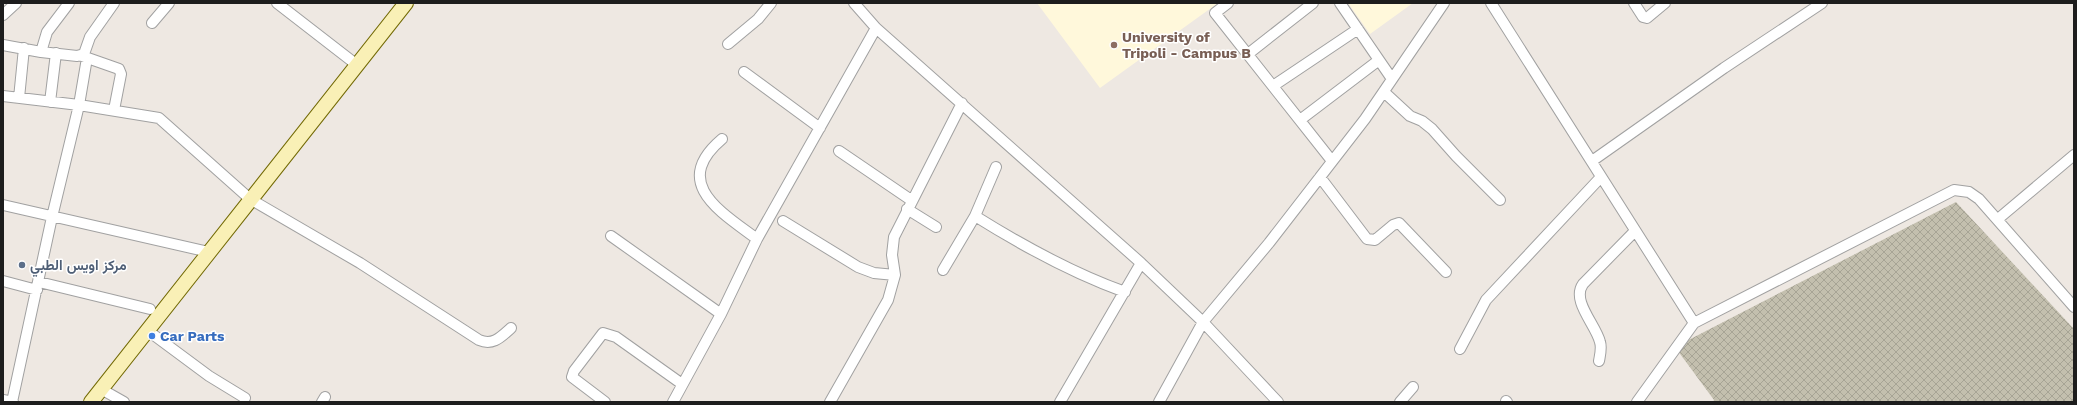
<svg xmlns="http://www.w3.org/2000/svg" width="2077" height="405" font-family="'Work Sans',Vazirmatn,sans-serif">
<defs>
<pattern id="construction-cross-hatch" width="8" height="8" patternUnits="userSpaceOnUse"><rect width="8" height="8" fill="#c3bfae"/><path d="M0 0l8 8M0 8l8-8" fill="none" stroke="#a7a495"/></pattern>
</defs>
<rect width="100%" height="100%" fill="#eee8e2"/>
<path fill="#fff8db" d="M1037 3H1218L1100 88Z
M1348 3H1413L1370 34Z"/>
<path fill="url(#construction-cross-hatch)" d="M1956 202 2074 329V402H1713L1714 400 1675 347Z"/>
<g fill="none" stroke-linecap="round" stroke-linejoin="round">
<g stroke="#a1a1a1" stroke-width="12">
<path id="street" d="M69 3 47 32 41 52 77 56 84 54 90 37 114 3
M277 3 357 65
M854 3 876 28 1141 263 1203 322 1278 402
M1228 3 1215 13 1332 161
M1340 3 1392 79
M1491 3 1694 323
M1634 3 1643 17 1647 18 1665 3
M3 15 16 3
M152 23 169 3
M728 44 758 19 771 3
M3 45 41 52
M1248 54 1313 3
M82 56 119 69 121 74 114 110
M744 72 820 128
M1273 86 1358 29
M1384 92 1410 116 1422 121 1432 129 1456 156 1500 200
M3 96 79 105 159 118 250 199 360 263 479 340C493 346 501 337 511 328
M19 98 24 48
M50 102 56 53
M1300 120 1379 60
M722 139C670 183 721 212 757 239
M839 151 911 200
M1592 161 1724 68 1822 3
M1320 177 1367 239 1375 240 1393 225 1399 223 1446 272
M3 205 209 252
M907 209 936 227
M975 216C1023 246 1072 273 1125 292
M1998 219 2074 155
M783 221 858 267 874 273 895 275
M611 236 721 314
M943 270 975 216 996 167
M3 281 37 290
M39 282 150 309
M147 330 209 376 245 398
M1460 349 1486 300 1601 177
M1599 361C1600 355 1602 348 1600 342 1596 325 1571 301 1583 284L1635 231
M101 389 124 402
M3 400 13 402
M1506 401 1507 402
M12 402 52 217 79 105 87 58
M322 402 325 397
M605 402 572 377 574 371 603 333 616 337 682 384
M673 402 721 314 757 239 876 28
M830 402 888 300 895 275 892 255 894 237 962 103
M1060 402 1141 263
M1159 402 1203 322 1269 243 1365 119 1444 3
M1400 402 1413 387
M1637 402 1694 323 1954 190 1969 192 1979 199 2074 307"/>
</g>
<g stroke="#736a05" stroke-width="16">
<path id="secondary" d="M91 402 406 3"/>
</g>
<use href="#street" stroke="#fff" stroke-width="10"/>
<use href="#secondary" stroke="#f9f0b6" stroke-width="14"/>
</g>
<circle fill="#8d6e63" stroke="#fff" stroke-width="1.5" cx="1114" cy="45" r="4"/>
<circle fill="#5c6f8a" stroke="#fff" stroke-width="1.5" cx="22" cy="265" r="4"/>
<circle fill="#3f7fe0" stroke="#fff" stroke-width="1.5" cx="152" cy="336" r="4"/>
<g text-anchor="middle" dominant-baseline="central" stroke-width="3" stroke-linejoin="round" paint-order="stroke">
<g font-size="14" font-weight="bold" fill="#785e54" stroke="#fff" text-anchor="start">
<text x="1122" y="37">University of<tspan x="1122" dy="16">Tripoli - Campus B</tspan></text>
</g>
<g font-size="14" font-weight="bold" fill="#4e5e75" stroke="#fff" text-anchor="start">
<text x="30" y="265">مركز اويس الطبي</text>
</g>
<g font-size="14" font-weight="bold" fill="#366cbe" stroke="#fff" text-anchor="start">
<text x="160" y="336">Car Parts</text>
</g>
</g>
<rect width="2077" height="405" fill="none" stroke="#1d1d1d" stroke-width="8"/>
</svg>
